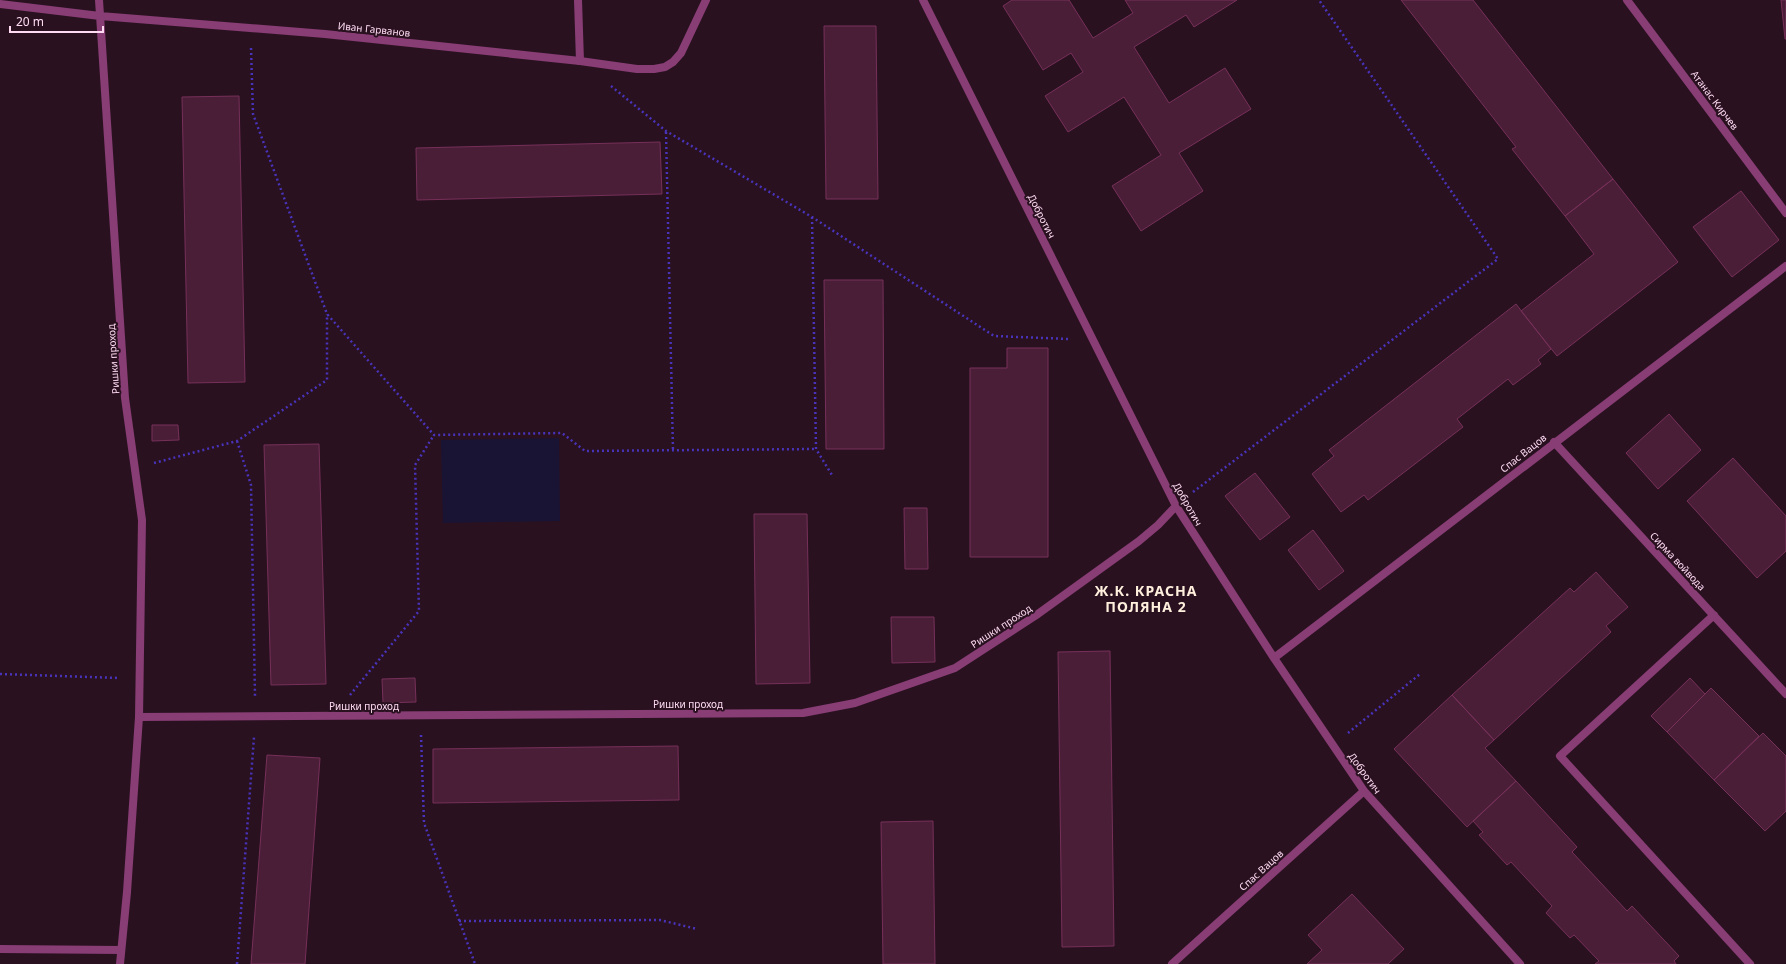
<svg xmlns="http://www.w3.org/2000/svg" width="1786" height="964" font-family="'Noto Sans',sans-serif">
<rect width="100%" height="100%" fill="#2a1120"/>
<path fill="#1a1434" d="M559 438 560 521 443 523 441 440Z"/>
<path fill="#4b1e38" stroke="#763059" d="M1012 0H1069L1093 38 1133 13 1125 0H1237L1194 27 1186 15 1134 47 1169 103 1225 68 1251 109 1179 153 1203 191 1141 231 1112 186 1161 155 1124 97 1068 132 1045 96 1083 72 1071 53 1043 70 1003 6Z
M1401 0H1473L1613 179 1565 216 1512 149 1516 147Z
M1781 0H1786V39H1785Z
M824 26H876L878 199H826Z
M239 96 245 382 188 383 182 97Z
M660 142 662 194 417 200 416 148Z
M1613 179 1678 262 1557 356 1521 311 1594 254 1565 216Z
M1741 191 1779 240 1732 277 1693 227Z
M824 280H883L884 449H826Z
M1516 304 1551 349 1538 360 1541 364 1513 385 1508 379 1457 419 1463 427 1368 500 1364 495 1341 512 1312 474 1334 456 1329 450Z
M1007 348H1048V557H970V368H1007Z
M1669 414 1701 450 1658 489 1626 453Z
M152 425H178L179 440 152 441Z
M319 444 326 684 271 685 264 445Z
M1733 458 1786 516V551L1757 578 1687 501Z
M1255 473 1290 517 1260 540 1225 496Z
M904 508H927L928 569H905Z
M754 514H807L810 683 756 684Z
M1313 530 1344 571 1319 590 1288 550Z
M1596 572 1628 607 1606 626 1611 632 1494 740 1452 695 1570 588 1574 592Z
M891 617H934L935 662 892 663Z
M1110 651 1114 946 1062 947 1058 652Z
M415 678 416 702 383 703 382 679Z
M1690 678 1705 694 1667 732 1651 716Z
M1711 688 1759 736 1714 780 1667 732Z
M1452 695 1494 740 1485 748 1516 781 1467 827 1394 749Z
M1763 733 1786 756V811L1765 831 1714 780Z
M678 746 679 800 433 803V749Z
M267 755 320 758 305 964H251Z
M1516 781 1577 847 1572 852 1627 911 1632 906 1679 956 1674 961 1676 964H1595L1599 961 1574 935 1570 938 1546 913 1552 906 1511 862 1507 865 1479 835 1483 832 1473 821Z
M933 821 935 964H883L881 822Z
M1352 894 1404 949 1388 964H1307L1322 950 1308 935Z"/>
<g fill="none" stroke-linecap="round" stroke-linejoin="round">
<path stroke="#4833ba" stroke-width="2.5" stroke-dasharray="2 3" stroke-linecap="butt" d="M251 48 253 114 327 314 434 435 562 433 585 451 816 449
M611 86 666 131 812 217 994 336 1069 339
M666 132 673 451
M812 217 816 449 832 475
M237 441 251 485 255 696
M154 463 237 441 327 380V314
M1193 492 1498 259 1319 0
M0 674 119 678
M350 695 419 611 415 465 434 435
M1348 733 1420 674
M421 735 424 823 475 964
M459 921 660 920 697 929
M237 964 254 737"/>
<path stroke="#883d75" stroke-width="8" d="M578 0 580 61
M1554 442 1786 694
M1714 615 1560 756 1750 964"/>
<path stroke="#883d75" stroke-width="8" d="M99 0 125 398 142 520 139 717 127 892 120 964
M923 0 1176 506 1274 658 1364 791 1520 964
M1627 0 1786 213
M0 4 100 16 325 34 580 61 637 69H654L665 67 673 62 681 53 706 0
M1274 658 1786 266
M139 717 803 713 855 703 955 668 1035 616 1139 541 1158 525 1176 506
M0 949 121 950
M1172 964 1364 791"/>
</g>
<g text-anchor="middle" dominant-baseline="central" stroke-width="4" stroke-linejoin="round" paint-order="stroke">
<g font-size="10" fill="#fedbf3" stroke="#2a1120">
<text transform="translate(374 29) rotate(6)">Иван Гарванов</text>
<text transform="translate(1715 100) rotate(53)">Атанас Кирчев</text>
<text transform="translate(1042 216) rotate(63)">Добротич</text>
<text transform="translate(113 359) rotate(-94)">Ришки проход</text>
<text transform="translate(1523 453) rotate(-38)">Спас Вацов</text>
<text transform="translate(1188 504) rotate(60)">Добротич</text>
<text transform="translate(1678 561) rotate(47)">Сирма войвода</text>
<text transform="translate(1001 626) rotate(-33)">Ришки проход</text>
<text x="688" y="704">Ришки проход</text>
<text x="364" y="706">Ришки проход</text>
<text transform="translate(1365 773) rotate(54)">Добротич</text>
<text transform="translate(1261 870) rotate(-42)">Спас Вацов</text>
</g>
<g font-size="14" font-weight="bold" letter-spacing="1" fill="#fef0dd" stroke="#2a1120">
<text x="1146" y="590">Ж.К. КРАСНА<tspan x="1146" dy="16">ПОЛЯНА 2</tspan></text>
</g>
</g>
<path d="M10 26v6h93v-6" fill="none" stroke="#fedbf3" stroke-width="2"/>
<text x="16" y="26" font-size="12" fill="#fedbf3" stroke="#2a1120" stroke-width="3" paint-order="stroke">20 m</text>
</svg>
